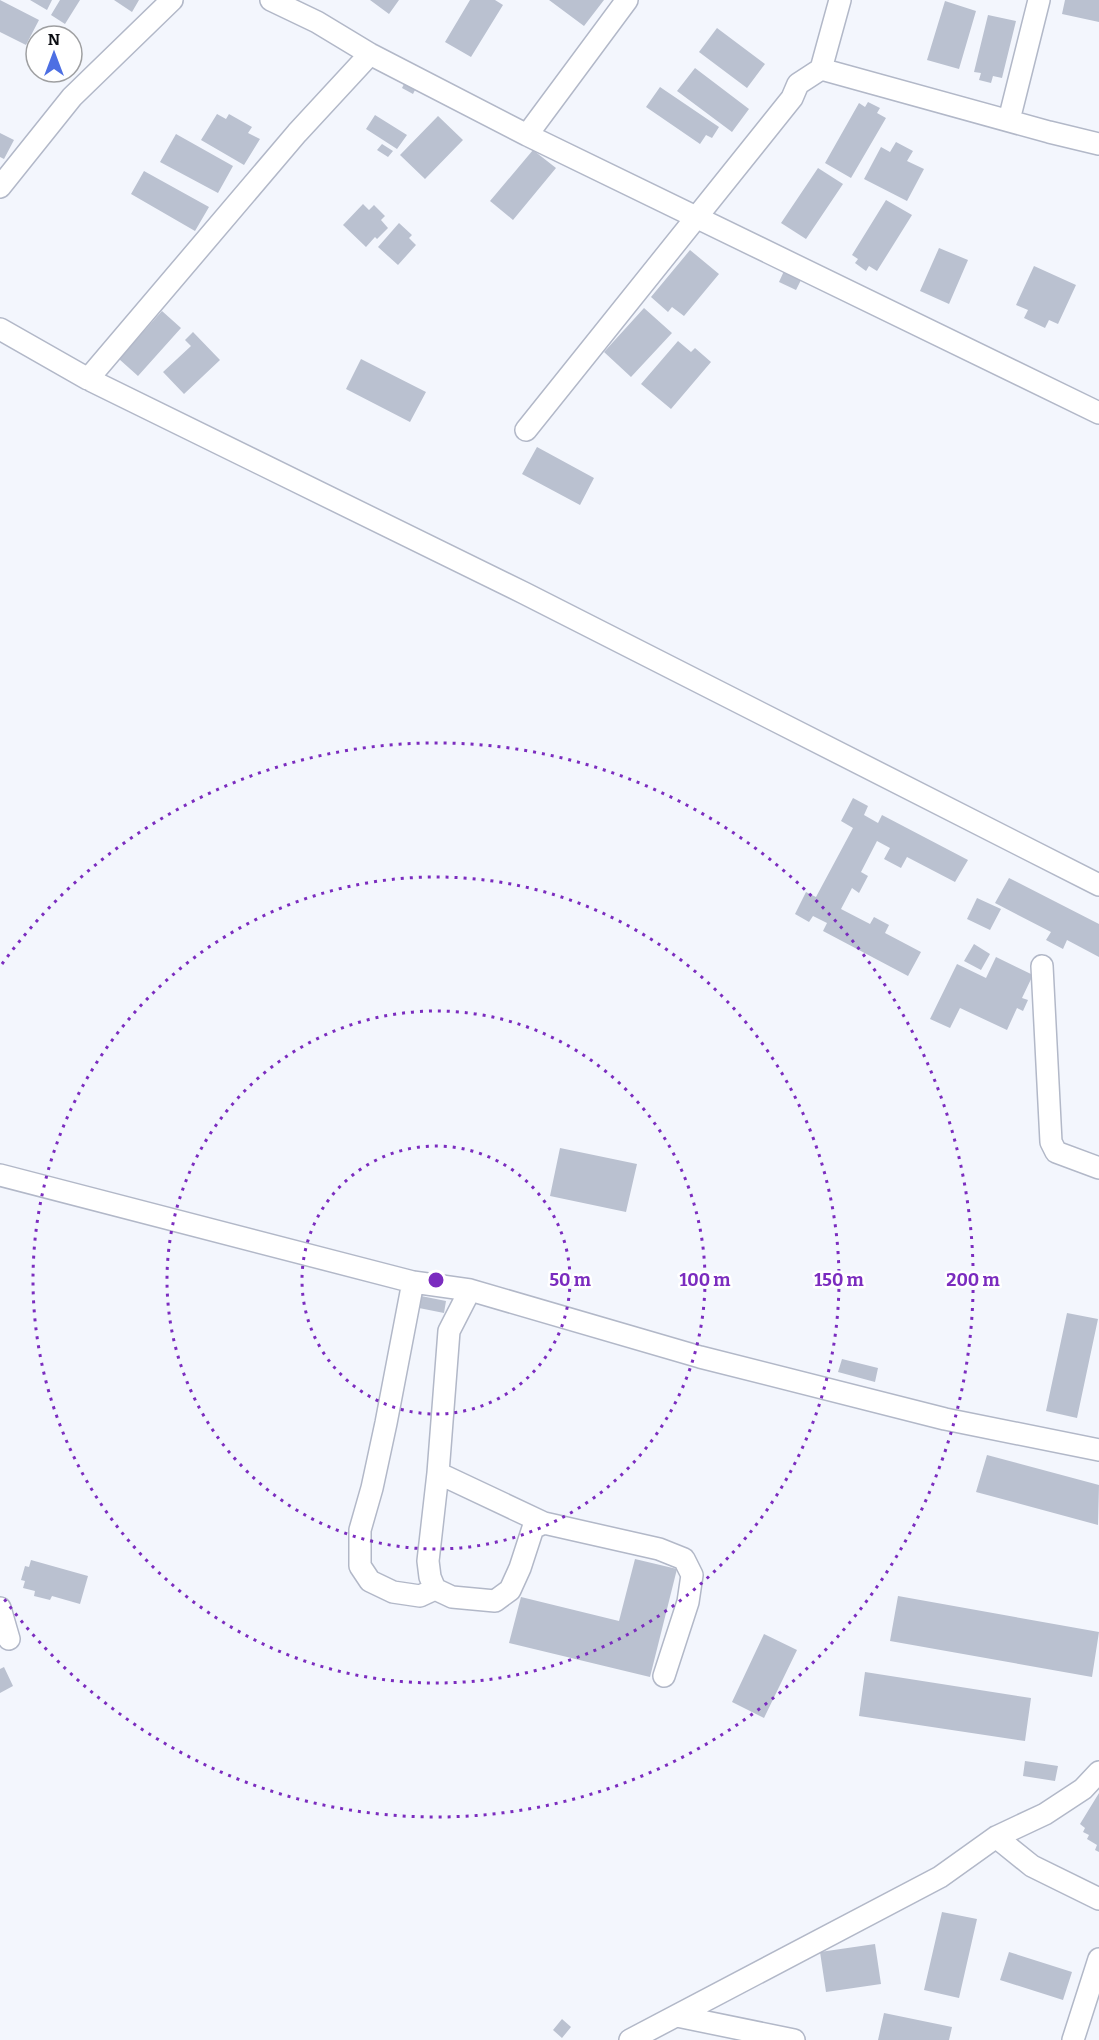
<svg xmlns="http://www.w3.org/2000/svg" width="1099" height="2040" font-family="Bitter,serif">
<rect width="100%" height="100%" fill="#f3f6fd"/>
<path fill="#bac1d0" d="M0 0 39 20 26 45 0 32Z
M30 0H52L47 10Z
M60 0H80L65 24 51 15Z
M114 0H139L132 12Z
M370 0H399L389 14Z
M470 0H495L503 5 471 57 445 42Z
M549 0H604L584 26Z
M1065 0H1099V22L1062 14Z
M945 1 976 11 959 69 927 60Z
M988 15 1016 21 1002 78 993 76 991 83 979 80 981 73 974 72Z
M717 28 765 64 747 88 699 52Z
M695 68 749 109 732 132 677 91Z
M406 80 417 86 413 94 402 88Z
M660 87 719 127 712 138 706 135 700 144 646 107Z
M868 102 880 108 877 113 886 118 851 178 825 163 859 103 865 107Z
M217 114 226 119 229 114 252 127 248 133 260 139 244 165 201 140Z
M375 115 407 135 397 149 366 129Z
M438 116 463 140 425 179 400 155Z
M0 133 14 140 4 159 0 157Z
M176 134 233 166 218 193 160 162Z
M896 142 913 151 907 161 924 169 907 201 864 179 881 147 890 152Z
M382 144 393 151 388 157 377 150Z
M533 150 556 168 513 220 490 201Z
M818 168 843 184 806 239 781 223Z
M144 171 209 207 195 231 131 194Z
M886 200 912 215 877 271 869 266 866 271 855 263 858 259 852 255Z
M363 204 369 210 374 205 385 216 381 220 388 228 377 239 375 237 366 247 343 225Z
M399 223 412 235 409 238 416 245 398 265 378 247Z
M939 248 968 260 949 304 920 291Z
M690 250 719 274 684 316 672 307 668 312 651 297Z
M1034 266 1076 285 1058 324 1049 320 1045 328 1024 318 1028 310 1016 305Z
M784 271 801 280 796 290 779 282Z
M644 308 672 333 631 377 604 352Z
M162 311 181 328 138 376 119 359Z
M193 332 220 360 184 394 163 372 191 346 185 340Z
M678 341 691 352 695 348 711 362 671 409 641 384Z
M361 359 426 392 410 422 346 389Z
M537 447 594 478 580 505 522 474Z
M853 798 868 806 864 815 878 823 882 815 968 860 955 882 907 857 901 868 884 859 890 848 877 841 861 872 868 876 859 893 852 888 841 909 870 924 874 917 889 925 885 933 921 952 908 976 823 931 827 923 813 916 809 922 795 914 806 892 816 897 853 828 841 821Z
M1009 878 1099 924V957L1067 940 1063 949 1046 940 1051 932 995 903Z
M977 898 1001 909 990 930 967 919Z
M974 944 990 954 981 970 964 961Z
M996 957 1033 975 1022 998 1028 1000 1023 1011 1017 1008 1007 1030 960 1008 950 1028 930 1019 957 964 986 978Z
M560 1148 637 1164 626 1212 550 1196Z
M416 1295 446 1301 444 1313 414 1307Z
M1067 1313 1098 1319 1077 1418 1046 1411Z
M842 1359 878 1368 875 1382 838 1372Z
M987 1455 1099 1485 1098 1525 976 1492Z
M635 1559 677 1569 650 1677 509 1643 521 1597 619 1621Z
M31 1560 88 1576 80 1604 52 1596 50 1600 34 1596 35 1591 23 1588 25 1581 21 1580 25 1566 29 1567Z
M898 1596 1099 1632 1092 1677 890 1641Z
M764 1634 797 1650 764 1718 732 1702Z
M4 1667 13 1686 0 1693V1669Z
M865 1672 1031 1698 1025 1741 859 1716Z
M1025 1761 1058 1766 1055 1781 1023 1776Z
M1099 1793V1852L1095 1850 1097 1845 1087 1839 1089 1835 1083 1832 1085 1828 1080 1824Z
M942 1912 977 1919 959 1998 924 1990Z
M875 1944 881 1984 826 1992 820 1952Z
M1009 1952 1072 1972 1063 2000 1000 1980Z
M884 2013 952 2027 949 2040H878Z
M562 2019 571 2027 562 2038 553 2030Z"/>
<g fill="none" stroke-linecap="round" stroke-linejoin="round">
<g stroke="#b2b8c8" stroke-width="24">
<path id="minor" d="M271 0 317 22 370 54 527 135 1099 413
M821 69 840 0
M1009 120 1039 0
M527 135 627 0
M0 187 72 97 172 0
M0 329 88 379 524 593 1099 885
M88 379 297 133 370 54
M526 430 792 98 798 84 821 69 1049 132 1099 144
M1042 966 1051 1142 1056 1152 1099 1168
M0 1175 413 1282 470 1290 700 1357 945 1419 1099 1450
M413 1282 386 1423 372 1488 360 1530V1566L370 1581 393 1592 420 1596 435 1589
M470 1290 449 1331 438 1473 428 1561 430 1577 435 1589 452 1597 495 1601 510 1590 520 1568 533 1528 544 1523 659 1549 684 1559 692 1575 688 1602 664 1676
M438 1473 544 1523
M0 1608 9 1639
M996 1837 1032 1866 1099 1899
M677 2016 794 2040
M630 2040 940 1877 996 1837 1045 1814 1083 1789 1099 1772
M1073 2040 1099 1959"/>
</g>
<use href="#minor" stroke="#fff" stroke-width="21"/>
</g>
<g fill="none" stroke="#7b2cbf" stroke-width="3" stroke-dasharray="3 6">
<circle cx="436" cy="1280" r="134"/>
<circle cx="436" cy="1280" r="269"/>
<circle cx="436" cy="1280" r="403"/>
<path d="M2 964A537 537 0 1 1 2 1596"/>
</g>
<circle cx="436" cy="1280" r="9" fill="#7b2cbf" stroke="#fff" stroke-width="3"/>
<g font-size="18" text-anchor="middle" font-weight="bold" fill="#7b2cbf" stroke="#fff" stroke-width="5" stroke-linejoin="round" paint-order="stroke">
<text x="570" y="1286">50 m</text>
<text x="705" y="1286">100 m</text>
<text x="839" y="1286">150 m</text>
<text x="973" y="1286">200 m</text>
</g>
<g transform="translate(54 54)"><circle r="28" fill="#ffffff" stroke="#9e9fa1" stroke-width="1.5"/>
<path d="M0-4.5L10 22L0 15L-10 22Z" fill="#4d6fe3"/>
<text y="-9" font-size="16" font-weight="bold" text-anchor="middle" fill="#0c0e13">N</text>
</g>
</svg>
